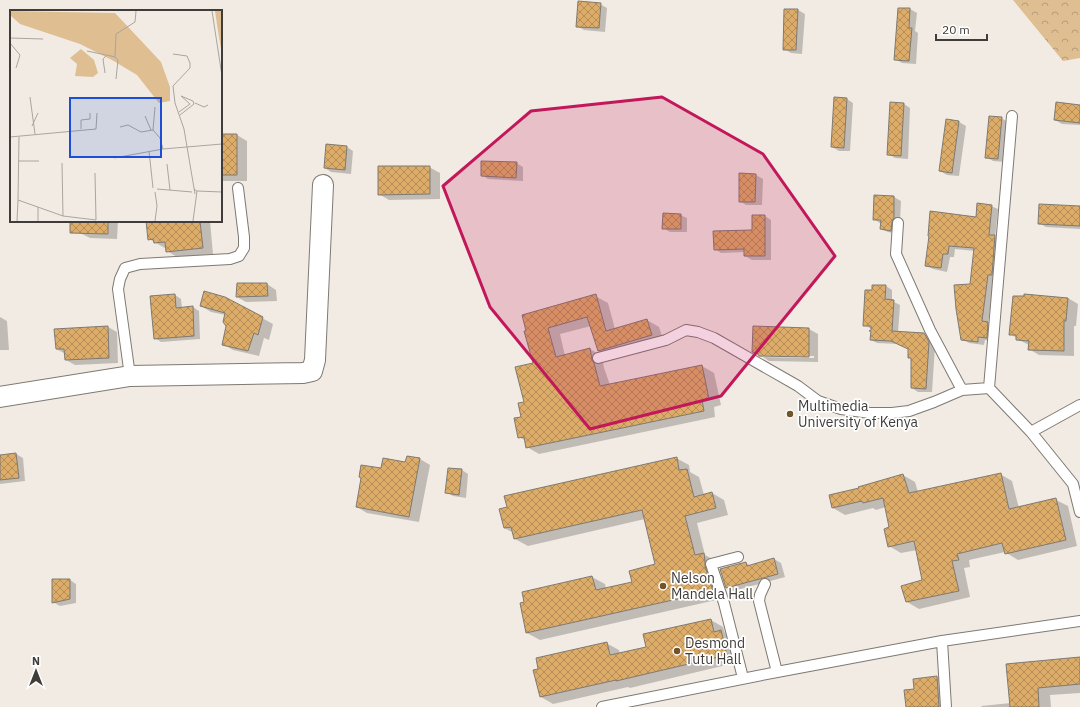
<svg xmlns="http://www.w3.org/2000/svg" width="1080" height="707" font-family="'IBM Plex Sans',sans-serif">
<defs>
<pattern id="forest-crowns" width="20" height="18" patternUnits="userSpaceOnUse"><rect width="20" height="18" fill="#dfbe92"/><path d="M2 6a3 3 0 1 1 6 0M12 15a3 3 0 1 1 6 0" fill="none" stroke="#b69c78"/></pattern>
<pattern id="building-cross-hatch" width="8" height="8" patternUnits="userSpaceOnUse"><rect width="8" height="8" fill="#ddac68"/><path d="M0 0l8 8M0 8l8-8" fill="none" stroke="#b58d57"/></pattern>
</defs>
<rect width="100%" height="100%" fill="#f1ebe3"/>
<path fill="url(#forest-crowns)" d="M1013 0H1080V58L1063 61Z"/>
<path fill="#0003" d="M600 4 607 8 605 32 584 30 577 26Z
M898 9H910L917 13 915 31 918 33 916 64 902 63 895 59Z
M785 10H798L805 14 802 54 791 53 784 49Z
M847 99 853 103 850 151H839L832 147Z
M904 104 910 108 908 159 895 158 888 154Z
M1080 106V125L1062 124 1055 120Z
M1001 118 1008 122 1004 162 993 161 986 157Z
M959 122 966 126 959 176 947 175 940 171Z
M221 135H237L247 141V181H221Z
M347 147 353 151 351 174 331 172 325 168Z
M516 163 523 167V181L488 179 482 175Z
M429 167 440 173V199L389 200 379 194Z
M756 175 763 179 762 205H746L740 201Z
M875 196 894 197 901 201 900 222 898 234 888 232 881 229V224L874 219Z
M991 206 998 209 995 237 1002 240 994 278 988 324 994 327 993 341 985 340 984 345 969 343 962 339 971 285 975 251 955 249 954 257H950L947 272 933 269 926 266Z
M1080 207V229L1046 227 1039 223Z
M680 215 687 218V232H670L663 228Z
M765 216 771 220V260H752L745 256V252L721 253 715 249 753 231Z
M75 221H118L117 239 90 238 80 233Z
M147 221H210L213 254 177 257 167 251V248H165L149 239Z
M238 284H267L276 290 277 301 246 302 237 297Z
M873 286H886L892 290V301L900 305 898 333 924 334 931 338 935 346 932 392H918L912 388V359L909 357V349L898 344 877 343 871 340 872 329 864 325Z
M175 295 181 299 182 308 193 307 199 311 200 339 161 342 155 338Z
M595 296 608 303 615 329 647 320 659 327 664 342 611 358 598 351 591 326 560 334 565 356 590 349 602 356 604 368 610 385 702 366 714 373 721 405 714 407 715 417 539 454 527 447 526 441 519 437 534 364 525 332Z
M1068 298 1078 304 1076 326H1074V356L1039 355 1029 349V345L1017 339V338L1010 334Z
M201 306 262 318 273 324 269 340 264 338 259 356 233 350 223 344 227 326 226 315 211 312Z
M0 317 7 321 9 350H0Z
M108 327 117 332 118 363 75 365 66 360V354L56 349Z
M754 327 809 329 818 334V362L769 361 763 357 814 358V356L762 355V357L753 352Z
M16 454 23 458 25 481 0 484V456Z
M676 458 689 465 690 472 699 477 704 495 712 493 724 500 728 515 697 523 705 555 716 561 725 598 540 640 527 633 525 603 523 592 592 577 605 584 606 589 633 582 657 565 645 519 528 546 515 539 514 533 504 528Z
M420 459 430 465 419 522 367 513 357 507 362 478 382 469Z
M462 470 468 474 466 498 453 496 446 492Z
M1000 474 1012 481 1019 508 1056 500 1068 506 1077 546 1018 560 1005 552 969 560 970 567 964 568 970 597 919 609 907 602 924 581 917 550 901 553 889 546 891 528 886 507 876 510 873 508 845 515 833 508 860 489 903 475 915 482 918 492Z
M774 559 781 563 785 577 733 591 727 587 721 570 746 563 751 566Z
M70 580 76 584V603L60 606 53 602Z
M711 620 723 627 725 633 733 638 739 662 630 688 628 687 553 704 541 697 606 643 619 650 620 654 648 647Z
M1080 658V693L1050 695 1051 707H982L981 706 1011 703Z
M937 677 947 683 949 707H907L915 690Z"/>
<path fill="url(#building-cross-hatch)" stroke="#7f7a72" d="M578 1 601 3 599 28 576 27Z
M898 8H910L909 28H912L909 61 894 60Z
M784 9H798L796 50H783Z
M834 97 847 98 844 148 831 147Z
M890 102 904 103 901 156 887 155Z
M1056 102 1080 105V123L1054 120Z
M989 116 1002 117 998 159 985 158Z
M946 119 959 121 952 173 939 171Z
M221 134H237V175H221Z
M326 144 347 146 345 170 324 168Z
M481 161 517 162 516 178 481 176Z
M378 166H430V194L378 195Z
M739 173 756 174 755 202H739Z
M874 195 894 196V218L892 222 891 231 880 229 881 220H873Z
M977 203 992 205 989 235H995L992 275H988L982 321 988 322 987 338 978 337V342L961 340 956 309 954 285 970 284 974 248 949 246 948 254H943L941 268 925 266 929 236H928L930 211 976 217Z
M1039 204 1080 206V226L1038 224Z
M663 213 681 214V229H662Z
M752 215H765V256H744V249L714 250 713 231 752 230Z
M70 221H108V234L70 233Z
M146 221H200L203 248 166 252 165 242 154 243 153 239 148 240Z
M237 283H267L268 296 236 297Z
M872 285H886L885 299 894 300 892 331 924 333 929 342 926 389 911 388V358H908V349L891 341 870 340 871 331H869L871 330V326H863L865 290H872Z
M204 291 225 297 263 317 258 335 254 333 248 351 222 345 226 326 223 322 225 313 200 306Z
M175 294 176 308 193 306 194 336 154 339 150 296Z
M596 294 606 331 647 319 652 335 598 351 587 317 548 328 556 357 590 348 592 360 594 363 600 386 702 365 709 399 702 400 704 411 526 448 524 437 518 438 514 418 521 417 518 403 524 402 515 367 533 363 524 331H526L522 315Z
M1024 294 1068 298 1066 321H1064V351L1028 350 1029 341 1016 340V335H1009L1013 296H1024Z
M108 326 109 358 65 360 64 349H56L54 329Z
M753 326 809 328V357L759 356 757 353 752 352Z
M16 453 19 478 0 480V455Z
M407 456 420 458 409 517 356 507 361 478 359 477 361 465 381 468 383 458 405 462Z
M677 457 679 470 687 469 694 497 712 492 716 508 685 516 695 555 704 553 705 561V566L713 591 526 633 520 603 524 602 522 592 592 576 596 590 632 582 629 571 655 564 642 510 514 539 511 527 504 528 499 509 507 507 504 496Z
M448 468 462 469 459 495 445 493Z
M1001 473 1009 509 1056 498 1066 540 1005 554 1002 543 957 554 959 560 952 561 959 591 906 602 901 586 922 580 914 541 888 547 884 529 889 527 883 498 863 503 862 501 832 508 829 495 859 488 858 487 903 474 909 493Z
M774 558 778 574 726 588 720 569 746 562 747 566Z
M52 579H70V599L52 603Z
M711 619 714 632 721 630 727 655 616 681V680L540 697 533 670 538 669 536 658 607 642 610 655 646 647 643 634Z
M1080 657V684L1038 688 1039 707H1010L1006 664Z
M937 676 939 707H906L904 690 914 689 913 679Z"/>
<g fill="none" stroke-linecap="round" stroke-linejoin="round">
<g stroke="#7e7972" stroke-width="12">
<path id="service" d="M1012 116 989 388 1031 432 1073 484 1080 512
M898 223 896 254 930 330 962 390
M598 358 666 340 686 330 698 332 714 338 798 386 818 401 841 409 870 413H892L909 411 934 402 962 390 989 388
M130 376 118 289 120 279 125 268 140 264 230 259 239 256 244 248V237L238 188
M1031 432 1080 405
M738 557 711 564 724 603 743 678
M765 584 760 595 759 601 777 672
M942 641 946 707
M602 707 777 672 942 641 1080 621"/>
</g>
<g stroke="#7e7972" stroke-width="22">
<path id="minor" d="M0 397 130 376 303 373 312 371 315 360 323 185"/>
</g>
<use href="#service" stroke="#fff" stroke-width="10"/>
<use href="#minor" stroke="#fff" stroke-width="20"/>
</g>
<path fill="#c2185b" fill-opacity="0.2" stroke="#c2185b" stroke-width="3" stroke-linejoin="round" d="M662 97 763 154 835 256 721 396 590 429 490 307 443 186 531 111Z"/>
<g fill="#725428" stroke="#fff" stroke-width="1.5">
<circle cx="790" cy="414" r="4"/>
<circle cx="663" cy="586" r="4"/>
<circle cx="677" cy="651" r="4"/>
</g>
<g text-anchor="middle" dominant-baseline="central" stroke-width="3.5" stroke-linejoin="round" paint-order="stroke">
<g font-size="14" fill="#3f3c39" stroke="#fff" text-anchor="start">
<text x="798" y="406">Multimedia<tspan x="798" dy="16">University of Kenya</tspan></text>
<text x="671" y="578">Nelson<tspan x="671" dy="16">Mandela Hall</tspan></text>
<text x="685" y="643">Desmond<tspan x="685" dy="16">Tutu Hall</tspan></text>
</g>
</g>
<g transform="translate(10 10)">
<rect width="212" height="212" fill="#f1ebe3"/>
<path d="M71 39 84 50 88 63 83 67 65 66 67 54 60 48Z" fill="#dfbe92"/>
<path d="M0 1 105 3 151 52 160 77V91L149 93 127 65 102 50 70 34 10 14 0 5Z" fill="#dfbe92"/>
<path d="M205 1H212V45L208 21Z" fill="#dfbe92"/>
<path fill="none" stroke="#aaa59f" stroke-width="1" d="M202 1 212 66M0 28 33 29M0 33 10 45 6 58M77 41 96 45M163 44 177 46 180 53V58L163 76 165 93 174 119 185 184M105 47 108 50 106 69M95 63 93 49 97 45 105 47 106 24 125 12 126 1M20 87 25 124M185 93 194 97 198 95M145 97 143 120 150 128 153 139M169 102 180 94 171 86 183 91 184 94 170 105M135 106 141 120M22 116 28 103M110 117 118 115 131 122 143 120M71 119V110L80 109V103M0 127 86 119 87 103M9 127 8 190 53 206 86 210 85 163M139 141 143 178M104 148 153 139 212 134M8 151H29M52 153 53 206M157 154 160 180M147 179 182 182M187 181 212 182M145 182 147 196 145 211M28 197V211M7 211 8 190M183 211 187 181 184 179"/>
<path fill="#1d4ed8" fill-opacity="0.15" stroke="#1d4ed8" stroke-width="2" d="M60 88H151V147H60Z"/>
<rect width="212" height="212" fill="none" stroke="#3f3c39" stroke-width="2"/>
</g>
<g transform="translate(36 671)" stroke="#ffffff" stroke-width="3" paint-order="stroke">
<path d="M0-3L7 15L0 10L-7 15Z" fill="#3f3c39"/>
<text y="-6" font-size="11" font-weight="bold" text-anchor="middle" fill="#3f3c39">N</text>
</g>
<path d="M936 34v6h51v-6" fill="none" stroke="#3f3c39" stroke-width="2"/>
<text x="942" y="34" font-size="12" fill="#3f3c39" stroke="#ffffff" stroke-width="3" paint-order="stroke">20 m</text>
</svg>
